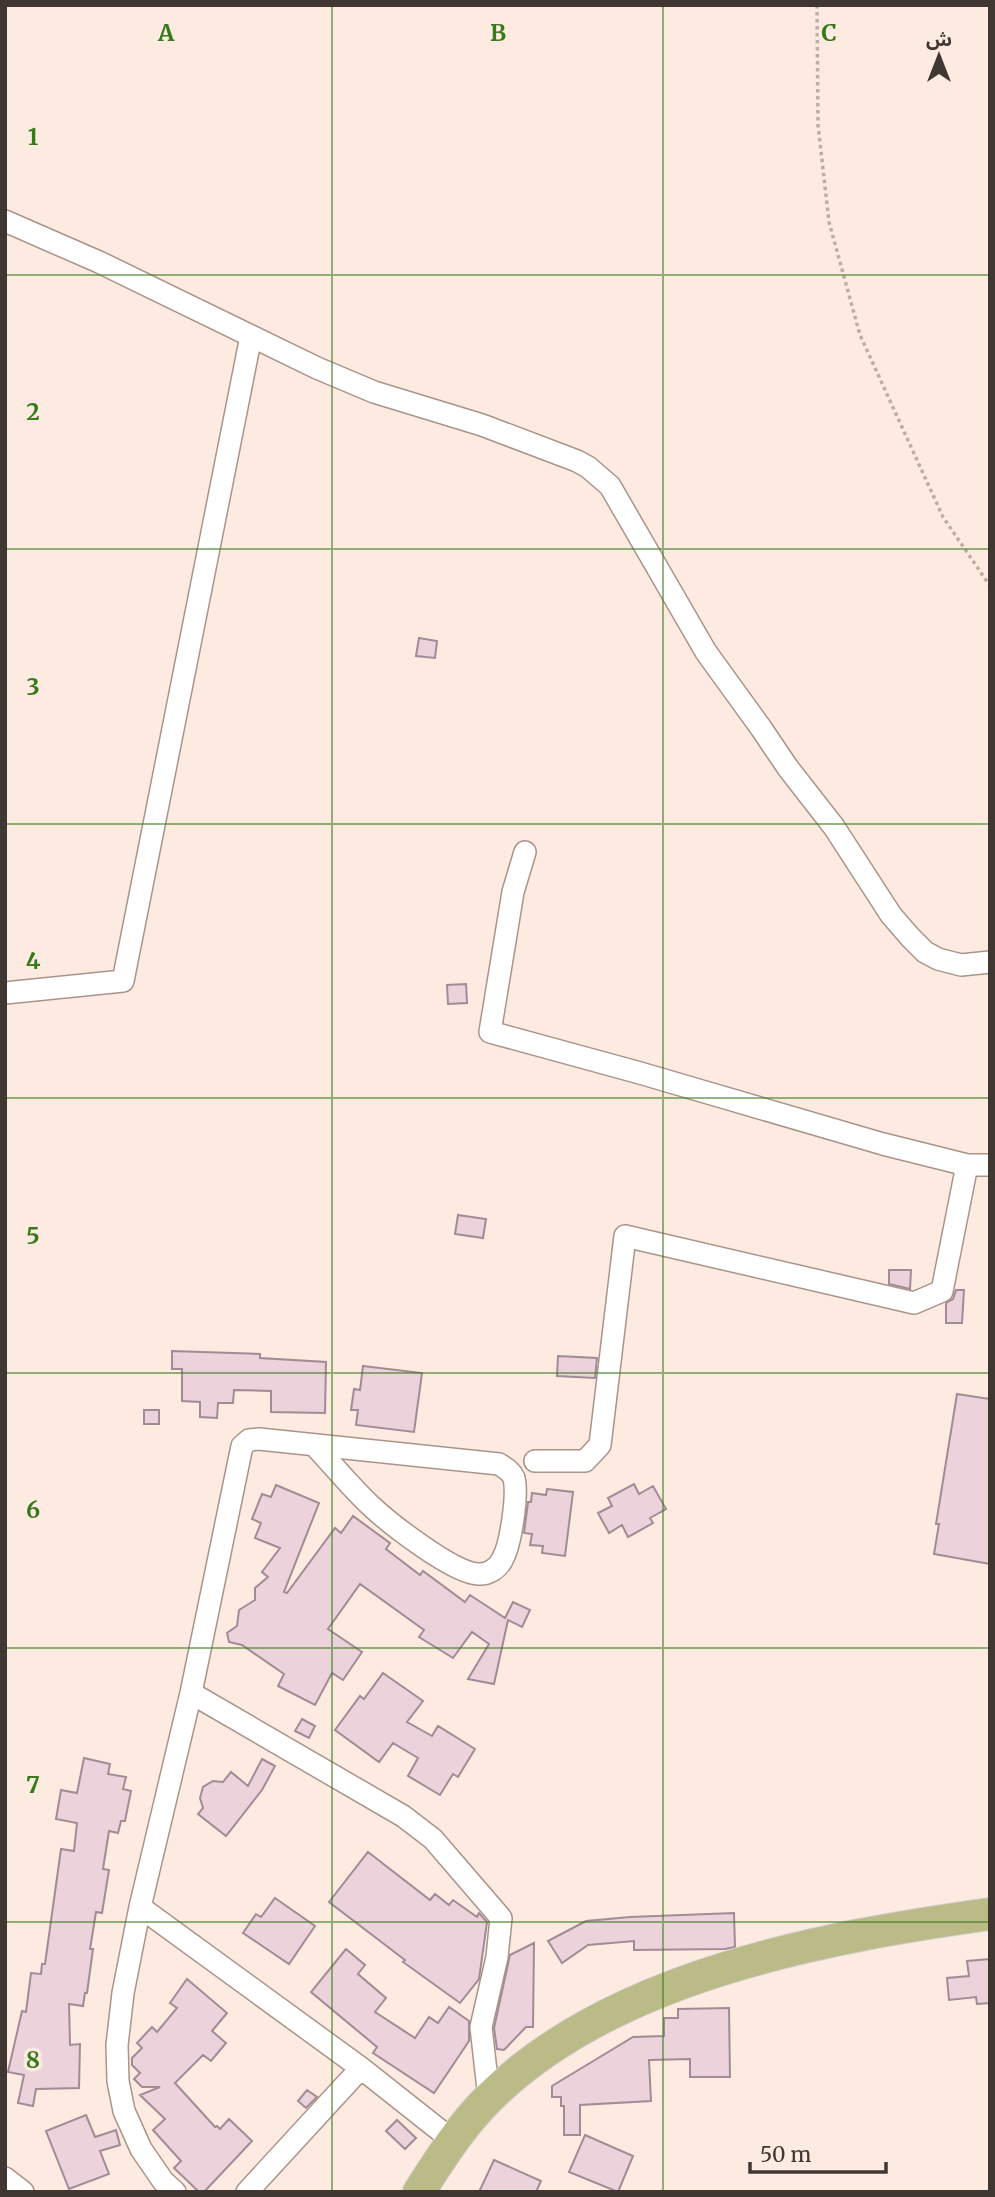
<svg xmlns="http://www.w3.org/2000/svg" width="995" height="2197" font-family="Merriweather,'Noto Sans Arabic',serif">
<rect width="100%" height="100%" fill="#fdeae1"/>
<path fill="#ebd2db" stroke="#a28b94" stroke-width="2" d="M419 638 437 641 435 658 416 656Z
M466 984 467 1003 448 1004 447 985Z
M458 1215 486 1219 483 1238 455 1234Z
M889 1270H911L910 1289 889 1284Z
M956 1290H964L962 1323H946V1303L953 1299Z
M172 1351 260 1354V1358L326 1362 325 1413 271 1412V1391L234 1390 233 1403H218L217 1418 200 1417V1402L182 1401V1369H172Z
M558 1356 597 1358 595 1378 557 1376Z
M363 1366 422 1373 414 1432 356 1425 358 1410H351L354 1389 360 1390Z
M957 1394 990 1399V1564L934 1554 939 1524H936Z
M144 1410H159V1424H144Z
M634 1484 639 1494 653 1486 666 1509 650 1518 653 1523 628 1537 622 1525 609 1533 598 1513 612 1506 608 1498Z
M276 1485 319 1503 284 1592 287 1593 335 1528 341 1533 353 1516 390 1543 386 1549 420 1575 423 1571 465 1602 470 1595 505 1618 513 1602 530 1610 522 1627 508 1620 494 1684 468 1679 489 1644 472 1632 453 1658 419 1637 424 1630 360 1584 328 1629 362 1652 343 1680 332 1673 315 1705 278 1686 284 1674 242 1645 229 1642 227 1633 237 1626 239 1610 255 1600V1588L268 1577 262 1572 280 1548 255 1538 261 1523 252 1519 262 1494 271 1497Z
M547 1489 573 1492 565 1556 542 1553 543 1546 530 1545 532 1534 524 1533 528 1502H531L532 1493 546 1495Z
M383 1673 423 1701 407 1722 432 1736 438 1726 475 1749 458 1777 453 1774 440 1795 408 1776 418 1758 393 1743 379 1762 335 1730 360 1696 364 1699Z
M302 1719 315 1726 309 1738 295 1731Z
M84 1758 110 1764 108 1774 126 1777 123 1789 131 1791 125 1821H121L118 1833 109 1831 103 1869 109 1870 102 1913 96 1912 90 1949H93L87 1993H85L83 2006 69 2004 70 2045 80 2044 79 2088 36 2089 33 2106 18 2103 24 2075 8 2072 22 2011 26 2012 31 1973 41 1974 42 1964H45L61 1849 74 1851 77 1823 56 1819 61 1790 77 1793Z
M262 1759 275 1766 262 1790 226 1836 198 1814 203 1808 200 1798 203 1787 213 1781 223 1782 231 1772 248 1786Z
M368 1852 430 1900 435 1894 449 1905 453 1900 477 1917 479 1913 487 1922 479 1979 460 2003 403 1962 405 1960 329 1902Z
M275 1898 315 1926 289 1964 243 1933 256 1914 261 1917Z
M734 1913 735 1947 725 1949 634 1950V1941L588 1945 562 1963 548 1941 586 1921 630 1917Z
M534 1943 533 2027H526L504 2050 497 2049 494 2028 510 1955Z
M346 1949 365 1965 358 1974 386 1998 375 2012 415 2038 429 2017 438 2023 449 2007 469 2021V2041L434 2093 373 2053 377 2047 311 1992Z
M990 1959V2003L977 2004 976 1997 949 2000 947 1978 969 1976 967 1961Z
M187 1979 227 2013 212 2031 226 2043 211 2061 203 2055 175 2083 215 2127 217 2126 220 2129 229 2119 252 2141 204 2192H199L174 2168 181 2161 153 2130 165 2119 140 2095 160 2087H142L134 2079 140 2073 132 2065V2058L142 2048 137 2043 152 2027 157 2032 177 2008 170 2003Z
M729 2008 730 2077H690V2059L649 2060 651 2101 580 2105V2135H564V2106H561V2097H552V2086L633 2037 664 2036V2018H678V2009Z
M307 2090 317 2097 306 2108 298 2101Z
M86 2115 95 2137 116 2130 120 2145 100 2151 109 2174 69 2189 46 2131Z
M397 2120 416 2138 405 2149 386 2131Z
M585 2135 633 2156 618 2192 569 2172Z
M494 2160 541 2181 536 2192H479Z"/>
<g fill="none" stroke-linecap="round" stroke-linejoin="round">
<g stroke="#aa9489" stroke-width="24">
<path id="minor" d="M5 221 99 262 317 368 374 392 482 425 577 461 588 467 610 486 706 652 761 728 788 768 834 827 891 915 910 937 925 952 938 959 961 965 990 962
M525 852 513 892 490 1032 640 1073 883 1144 967 1165H990
M5 993 123 981 251 336
M535 1461H585L600 1445 625 1236 914 1303 942 1291 967 1165
M191 1693 403 1816 433 1839 501 1918 497 1957 481 2027 489 2098
M140 1907 361 2068 452 2140
M5 2178 23 2192
M175 2192 163 2181 141 2149 124 2111 118 2081 117 2045 123 1993 140 1907 191 1693 242 1446 249 1440 259 1439 499 1464C505 1468 511 1471 514 1478 518 1495 511 1543 503 1558 499 1568 488 1575 478 1574 453 1573 389 1523 370 1505 351 1487 333 1465 315 1446
M247 2192 361 2068"/>
</g>
<g stroke="#d1cfce" stroke-width="34">
<path id="primary" d="M419 2192C440 2159 461 2126 489 2098 612 1976 824 1937 990 1914"/>
</g>
<path stroke="#bcada5" stroke-width="3.5" stroke-dasharray="3.5 3.5" stroke-linecap="butt" d="M817 5 818 125 829 222 860 335 943 517 990 586"/>
<use href="#minor" stroke="#fff" stroke-width="21"/>
<use href="#primary" stroke="#bb8" stroke-width="32"/>
</g>
<path fill="none" stroke="#367a1b" stroke-width="2" stroke-opacity="0.55" d="M332 5V2192M663 5V2192M5 275H990M5 549H990M5 824H990M5 1098H990M5 1373H990M5 1648H990M5 1922H990"/>
<g font-size="23" text-anchor="middle" font-weight="bold" fill="#367a1b" stroke="#fdeae1" stroke-width="7" stroke-linejoin="round" paint-order="stroke">
<text x="166" y="41">A</text>
<text x="498" y="41">B</text>
<text x="829" y="41">C</text>
<text x="33" y="145">1</text>
<text x="33" y="420">2</text>
<text x="33" y="695">3</text>
<text x="33" y="969">4</text>
<text x="33" y="1244">5</text>
<text x="33" y="1518">6</text>
<text x="33" y="1793">7</text>
<text x="33" y="2068">8</text>
</g>
<rect width="995" height="2197" fill="none" stroke="#403732" stroke-width="14"/>
<g transform="translate(939 56)" stroke="#fdeae1" stroke-width="5" paint-order="stroke">
<path d="M0-5L12 26L0 18L-12 26Z" fill="#403732"/>
<text y="-10" font-size="19" font-weight="bold" text-anchor="middle" fill="#403732">ش</text>
</g>
<path d="M750 2162v10h136v-10" fill="none" stroke="#403732" stroke-width="3.5"/>
<text x="760" y="2162" font-size="21" fill="#403732" stroke="#fdeae1" stroke-width="5" paint-order="stroke">50 m</text>
</svg>
